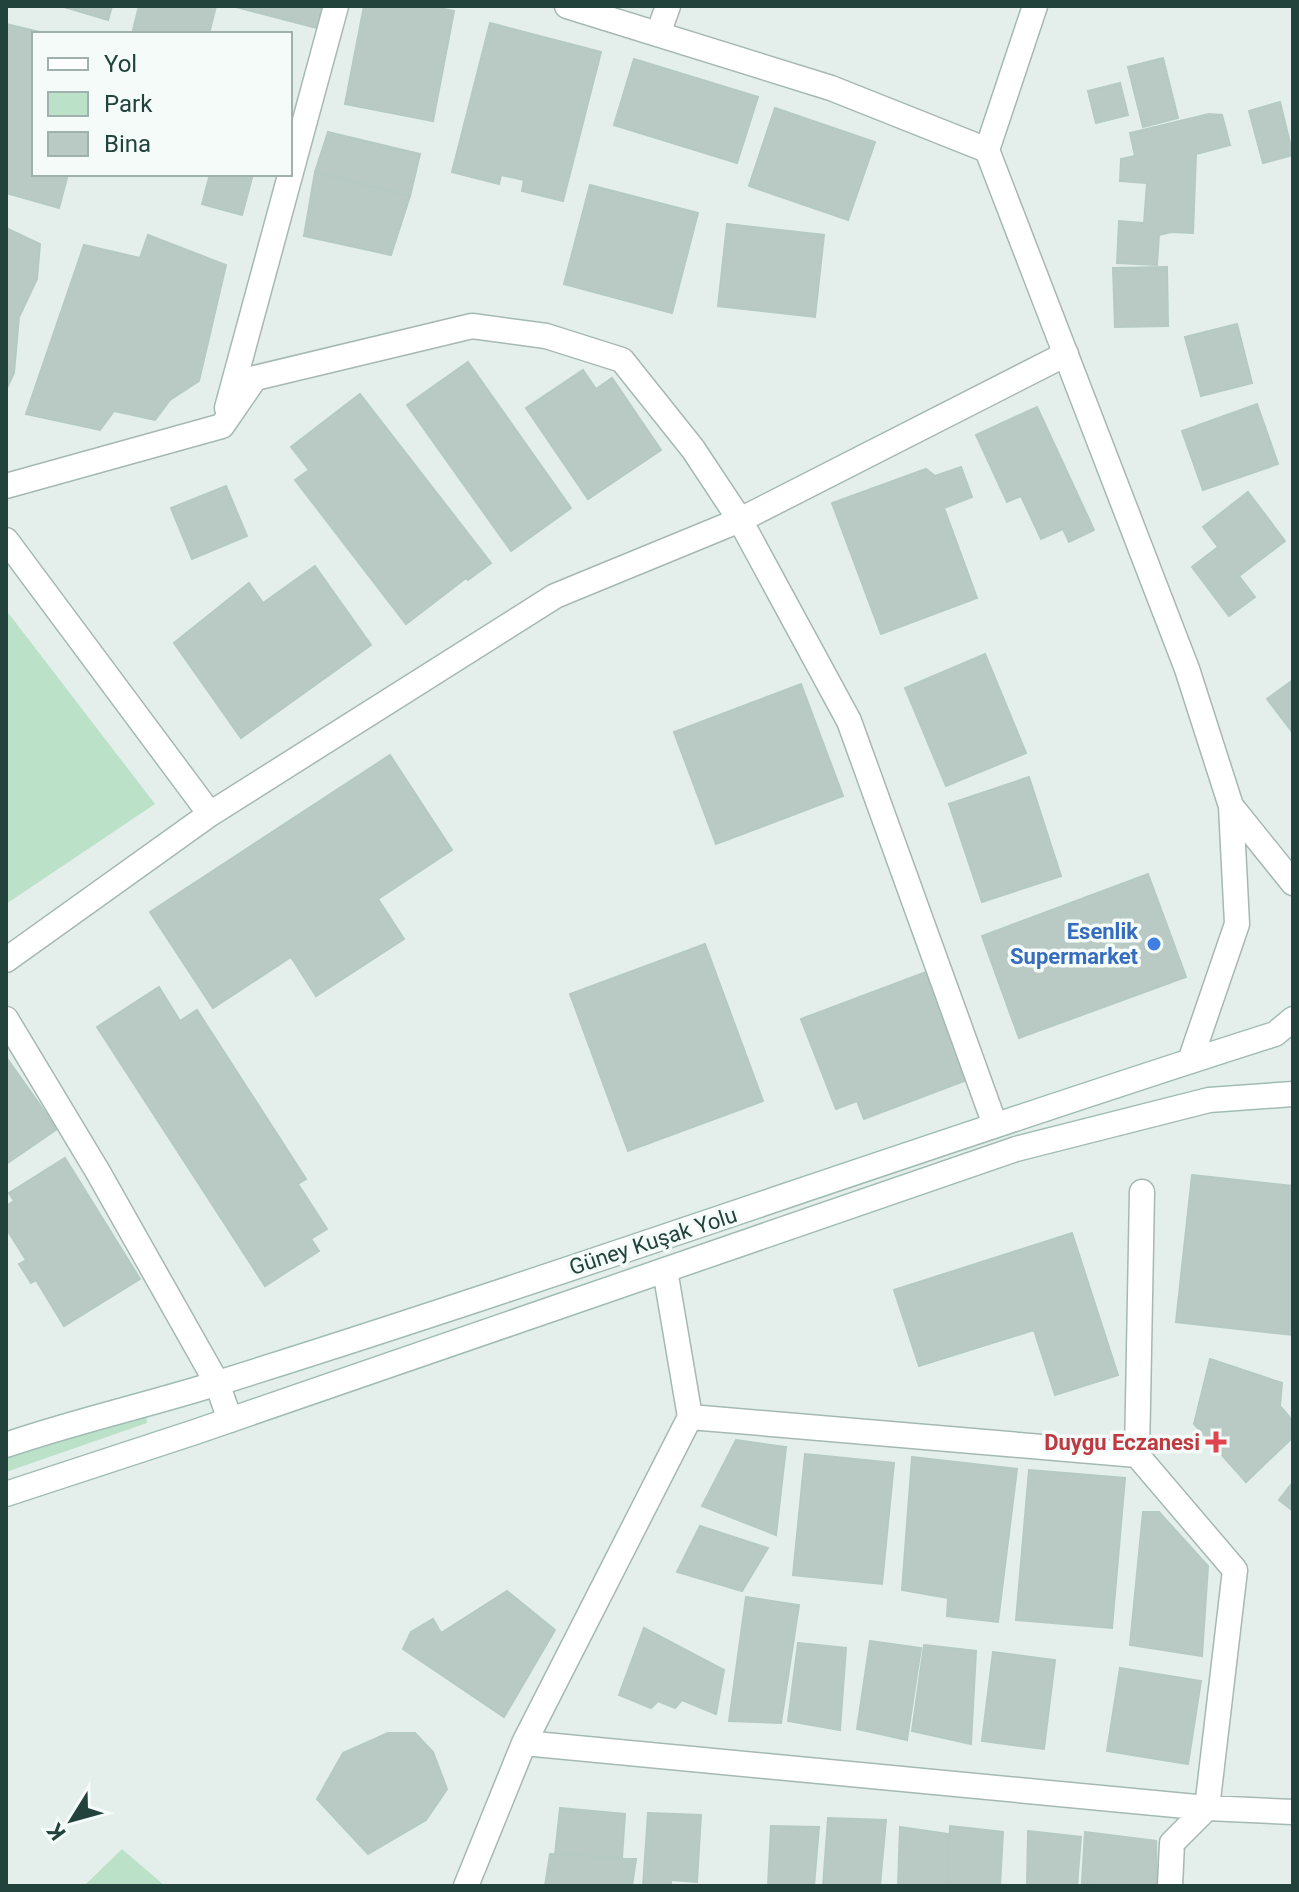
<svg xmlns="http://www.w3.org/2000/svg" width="1299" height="1892" font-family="Roboto,sans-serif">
<rect width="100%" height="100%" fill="#e4efeb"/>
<path fill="#bbe2c8" d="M6 610 155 804 6 904Z
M145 1407 147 1423 6 1472V1454Z
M122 1849 165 1886H84Z"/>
<path fill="#b9cac4" stroke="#b5cac2" stroke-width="2" d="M61 6H112L108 20Z
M139 6H216L209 34H132Z
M232 6H322L317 28Z
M364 6H430L454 11 433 121 345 104Z
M490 23 601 52 563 201 522 191 524 180 501 175 499 184 452 172Z
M6 24 48 34H34V174H68L59 208 6 193Z
M1163 58 1178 118 1143 127 1128 67Z
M634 59 758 97 737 163 614 125Z
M1120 83 1128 115 1096 123 1088 91Z
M1280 102 1293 155 1263 163 1249 111Z
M775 108 875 142 848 220 749 186Z
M1209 114 1222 115 1230 145 1196 154 1193 233 1171 232 1159 235 1157 265 1117 263 1119 221 1144 223 1147 183 1120 181 1121 159 1135 156 1130 133Z
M328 132 420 154 410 196 315 172Z
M315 172 410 196 391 255 304 236Z
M210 174H253L242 215 202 204Z
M590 185 698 213 672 313 564 284Z
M727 224 824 235 815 317 718 306Z
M6 228 40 244 37 279 19 317 14 373 6 390Z
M148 235 226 265 199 381 170 400 155 420 114 411 100 430 26 414 84 245 140 258Z
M1167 267 1168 326 1115 327 1113 268Z
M1237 324 1252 383 1201 396 1185 337Z
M468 362 571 508 511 551 407 405Z
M583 370 596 389 612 378 661 450 588 499 526 408Z
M360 394 491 563 468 580 466 578 406 624 295 480 309 470 291 447Z
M1257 404 1278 464 1203 490 1182 431Z
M1037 407 1094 530 1069 542 1063 529 1041 539 1021 496 1007 502 976 435Z
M961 467 972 497 944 508 977 598 881 634 832 503 926 469 935 476Z
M226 486 247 536 192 559 171 508Z
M1248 492 1285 541 1239 576 1255 597 1229 616 1192 567 1218 547 1203 527Z
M315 566 371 645 241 738 174 643 249 583 263 603Z
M985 654 1026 753 946 786 905 688Z
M1293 680V733L1267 699Z
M801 684 843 796 716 844 674 732Z
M390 755 452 850 378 899 404 939 316 996 291 957 213 1008 150 912Z
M1029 777 1061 876 982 902 949 804Z
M1148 874 1186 977 1019 1038 982 936Z
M705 944 763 1101 628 1151 570 994Z
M926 972 967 1080 864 1119 857 1101 836 1109 801 1019Z
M159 987 180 1021 197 1010 306 1179 298 1184 327 1229 311 1239 319 1251 265 1286 97 1027Z
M6 1057 57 1129 6 1164Z
M65 1158 140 1279 64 1326 36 1280 31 1283 19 1264 26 1260 6 1228V1206L14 1201 9 1193Z
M1192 1175 1293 1186V1335L1176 1322Z
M1072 1233 1118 1375 1055 1395 1034 1330 919 1366 894 1290Z
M1210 1359 1282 1383 1280 1406 1293 1421V1437L1246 1482 1194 1424Z
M736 1440 786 1447 776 1535 702 1506Z
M805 1454 894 1463 882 1584 793 1575Z
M912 1457 1017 1469 998 1622 947 1616 948 1598 902 1590Z
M1029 1470 1125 1478 1112 1628 1016 1620Z
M1293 1482V1511L1279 1500Z
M1143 1512H1159L1208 1566 1202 1656 1130 1645Z
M700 1526 768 1548 742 1591 677 1572Z
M507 1591 555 1630 504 1717 403 1649 411 1632 433 1619 441 1633Z
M746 1597 799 1605 781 1723 729 1721Z
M644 1628 724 1670 716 1714 682 1700 675 1708 658 1701 651 1708 619 1695Z
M870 1641 921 1648 907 1740 857 1729Z
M798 1643 846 1648 840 1730 788 1721Z
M924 1645 976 1651 971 1744 912 1731Z
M993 1652 1055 1660 1044 1749 982 1741Z
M1120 1668 1201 1681 1188 1764 1107 1751Z
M388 1733H415L433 1752 447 1789 426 1820 368 1854 317 1799 343 1753Z
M560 1808 625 1814 622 1858 555 1854Z
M648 1813 701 1815 697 1882 671 1880V1886H643Z
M828 1818 886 1820 880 1886H823Z
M771 1826 819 1827 814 1886H768Z
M950 1826 1003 1832 1000 1886H948Z
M900 1827 949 1834 947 1886H898Z
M1028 1831 1081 1837 1077 1886H1027Z
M1085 1832 1156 1841 1157 1886 1082 1883Z
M550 1854 636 1859 632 1886H545Z"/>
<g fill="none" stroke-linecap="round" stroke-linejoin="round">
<g stroke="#a6b8b3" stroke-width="27">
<path id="minor" d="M658 34 668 6
M987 150 1035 6
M227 408 336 6
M6 486 222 426 255 378 472 326 546 336 622 360 693 449 740 520 849 721 995 1125
M6 540 210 814
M6 960 210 814 555 596 740 520 1066 354
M6 1019 98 1172 217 1383 230 1420
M690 1417 1137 1455 1142 1192
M1137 1455 1235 1570 1207 1808 1172 1843 1170 1886
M524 1743 1207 1808 1293 1812
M466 1886 524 1743 690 1417 665 1270"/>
</g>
<g stroke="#a6b8b3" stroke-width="27">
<path id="tertiary" d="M567 6 831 88 987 150 1187 669 1231 806 1237 924 1190 1061
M1231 806 1293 883"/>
</g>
<g stroke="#a1bcb4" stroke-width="27">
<path id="secondary" d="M6 1445C76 1421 148 1405 218 1383 573 1272 922 1146 1275 1034L1293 1019
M6 1494 195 1432 1016 1149 1209 1100 1293 1094"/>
</g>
<use href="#minor" stroke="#fff" stroke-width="24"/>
<use href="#tertiary" stroke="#fff" stroke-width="24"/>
<use href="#secondary" stroke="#fff" stroke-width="24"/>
</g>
<circle fill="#3f7fe0" stroke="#f5fbf8" stroke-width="3" cx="1154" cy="944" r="8"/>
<path fill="#e0444e" stroke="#f5fbf8" stroke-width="3" d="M1212 1430h8v8h8v8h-8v8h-8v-8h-8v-8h8z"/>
<g text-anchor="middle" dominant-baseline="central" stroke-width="7" stroke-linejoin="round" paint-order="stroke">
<g font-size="22" font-weight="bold" fill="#366cbe" stroke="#f5fbf8" text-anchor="end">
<text x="1138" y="931">Esenlik<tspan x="1138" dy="25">Supermarket</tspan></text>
</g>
<g font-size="22" fill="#21433c" stroke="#f5fbf8">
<text transform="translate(653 1241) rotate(-18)">Güney Kuşak Yolu</text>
</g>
<g font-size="22" font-weight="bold" fill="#be3a42" stroke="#f5fbf8" text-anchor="end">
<text x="1200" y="1442">Duygu Eczanesi</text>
</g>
</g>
<rect width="1299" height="1892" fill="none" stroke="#21433c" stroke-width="16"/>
<rect x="32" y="32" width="260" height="144" fill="#f5fbf8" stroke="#a0b1ad" stroke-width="2"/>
<rect x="48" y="58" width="40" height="12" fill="#ffffff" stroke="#a0b1ad" stroke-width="2"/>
<text x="104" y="72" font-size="24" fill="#21433c">Yol</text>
<rect x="48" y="92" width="40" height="24" fill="#bbe2c8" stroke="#a0b1ad" stroke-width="2"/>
<text x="104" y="112" font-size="24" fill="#21433c">Park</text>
<rect x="48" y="132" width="40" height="24" fill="#b9cac4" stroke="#a0b1ad" stroke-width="2"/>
<text x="104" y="152" font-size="24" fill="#21433c">Bina</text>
<g transform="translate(72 1820) rotate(233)" stroke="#f5fbf8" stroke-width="6" paint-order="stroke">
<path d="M0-6L14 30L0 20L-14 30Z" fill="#21433c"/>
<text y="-12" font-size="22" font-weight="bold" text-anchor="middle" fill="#21433c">K</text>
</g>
</svg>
